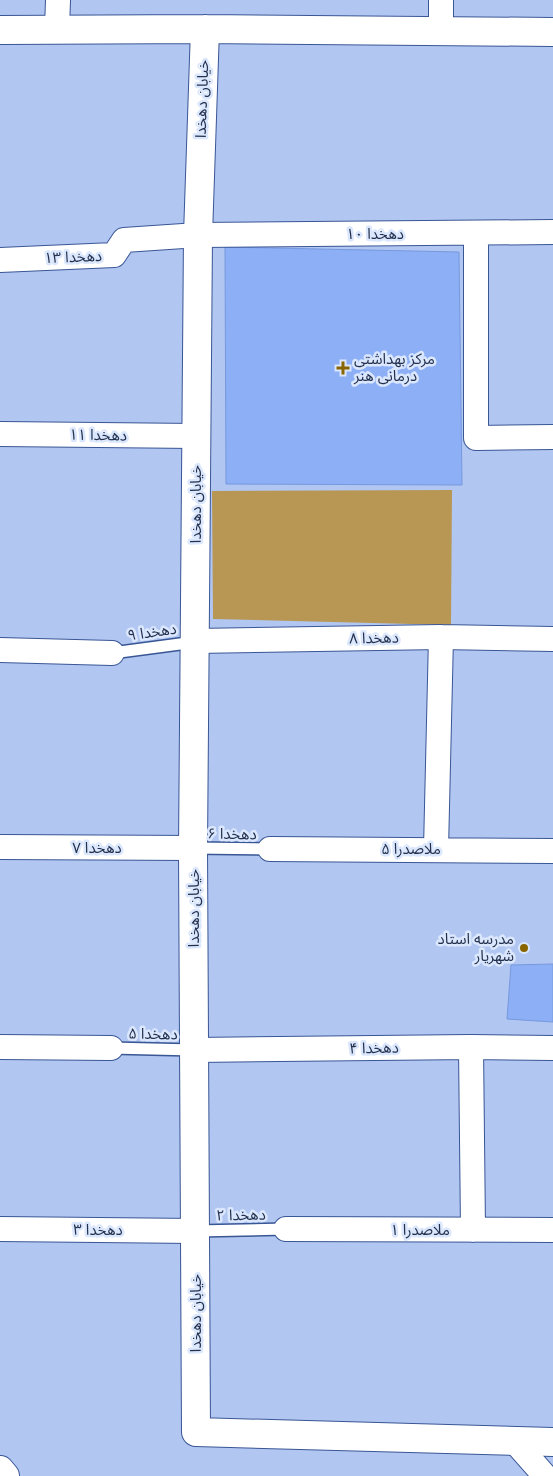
<svg xmlns="http://www.w3.org/2000/svg" width="553" height="1476" font-family="'Fira Sans','Noto Sans Arabic',sans-serif">
<rect width="100%" height="100%" fill="#b1c6f1"/>
<path fill="#b89754" d="M452 490 451 625 213 619 212 491Z"/>
<path fill="#8daff6" stroke="#7798dd" d="M225 247 459 252 462 485 226 484Z
M553 964V1022L507 1019 511 965Z"/>
<g fill="none" stroke-linecap="round" stroke-linejoin="round">
<g stroke="#395695" stroke-width="14">
<path id="service" d="M112 653 195 642
M193 848 270 849
M111 1048 194 1050
M196 1231 286 1229"/>
</g>
<g stroke="#395695" stroke-width="26">
<path id="minor" d="M57 29 58 0
M441 31V0
M476 233V438L553 437
M0 260 114 255 124 240 198 235 553 232
M0 434 196 436
M195 641 441 637 553 639
M0 650 112 653
M0 847 193 848
M270 849 553 851
M436 849 441 637
M0 1047 111 1048
M471 1047 473 1230
M195 1050 471 1047 553 1048
M0 1229 196 1231
M286 1229 553 1230
M515 1442 545 1476"/>
</g>
<g stroke="#395695" stroke-width="30">
<path id="tertiary" d="M205 29 198 235 193 848 196 1432 553 1442
M0 30 205 29 553 32
M0 1470 5 1476"/>
</g>
<use href="#service" stroke="#fff" stroke-width="11"/>
<use href="#minor" stroke="#fff" stroke-width="24"/>
<use href="#tertiary" stroke="#fff" stroke-width="28"/>
</g>
<g fill="#886501" stroke="#dbe7fd" stroke-width="2">
<path d="M340.5 360.5h5v5h5v5h-5v5h-5v-5h-5v-5h5z"/>
<circle cx="524" cy="948" r="5"/>
</g>
<g text-anchor="middle" dominant-baseline="central" stroke-width="5" stroke-linejoin="round" paint-order="stroke">
<g font-size="15" fill="#24314e" stroke="#dbe7fd">
<text transform="translate(202 99) rotate(-88)">خیابان دهخدا</text>
<text x="375" y="234">دهخدا ۱۰</text>
<text transform="translate(73 257) rotate(-2)">دهخدا ۱۳</text>
<text transform="translate(98 435) rotate(1)">دهخدا ۱۱</text>
<text transform="translate(196 504) rotate(-90)">خیابان دهخدا</text>
<text transform="translate(152 632) rotate(-8)">دهخدا ۹</text>
<text transform="translate(374 638) rotate(-1)">دهخدا ۸</text>
<text transform="translate(232 834) rotate(1)">دهخدا ۶</text>
<text x="97" y="848">دهخدا ۷</text>
<text x="411" y="849">ملاصدرا ۵</text>
<text transform="translate(194 908) rotate(-90)">خیابان دهخدا</text>
<text transform="translate(153 1034) rotate(1)">دهخدا ۵</text>
<text transform="translate(374 1048) rotate(-1)">دهخدا ۴</text>
<text transform="translate(241 1215) rotate(-1)">دهخدا ۲</text>
<text x="98" y="1230">دهخدا ۳</text>
<text x="420" y="1230">ملاصدرا ۱</text>
<text transform="translate(196 1313) rotate(-90)">خیابان دهخدا</text>
</g>
<g font-size="15" fill="#24314e" stroke="#dbe7fd" text-anchor="start">
<text x="354" y="359">مرکز بهداشتی<tspan x="354" dy="17">درمانی هنر</tspan></text>
<text x="514" y="939" text-anchor="end">مدرسه استاد<tspan x="514" dy="17">شهریار</tspan></text>
</g>
</g>
</svg>
